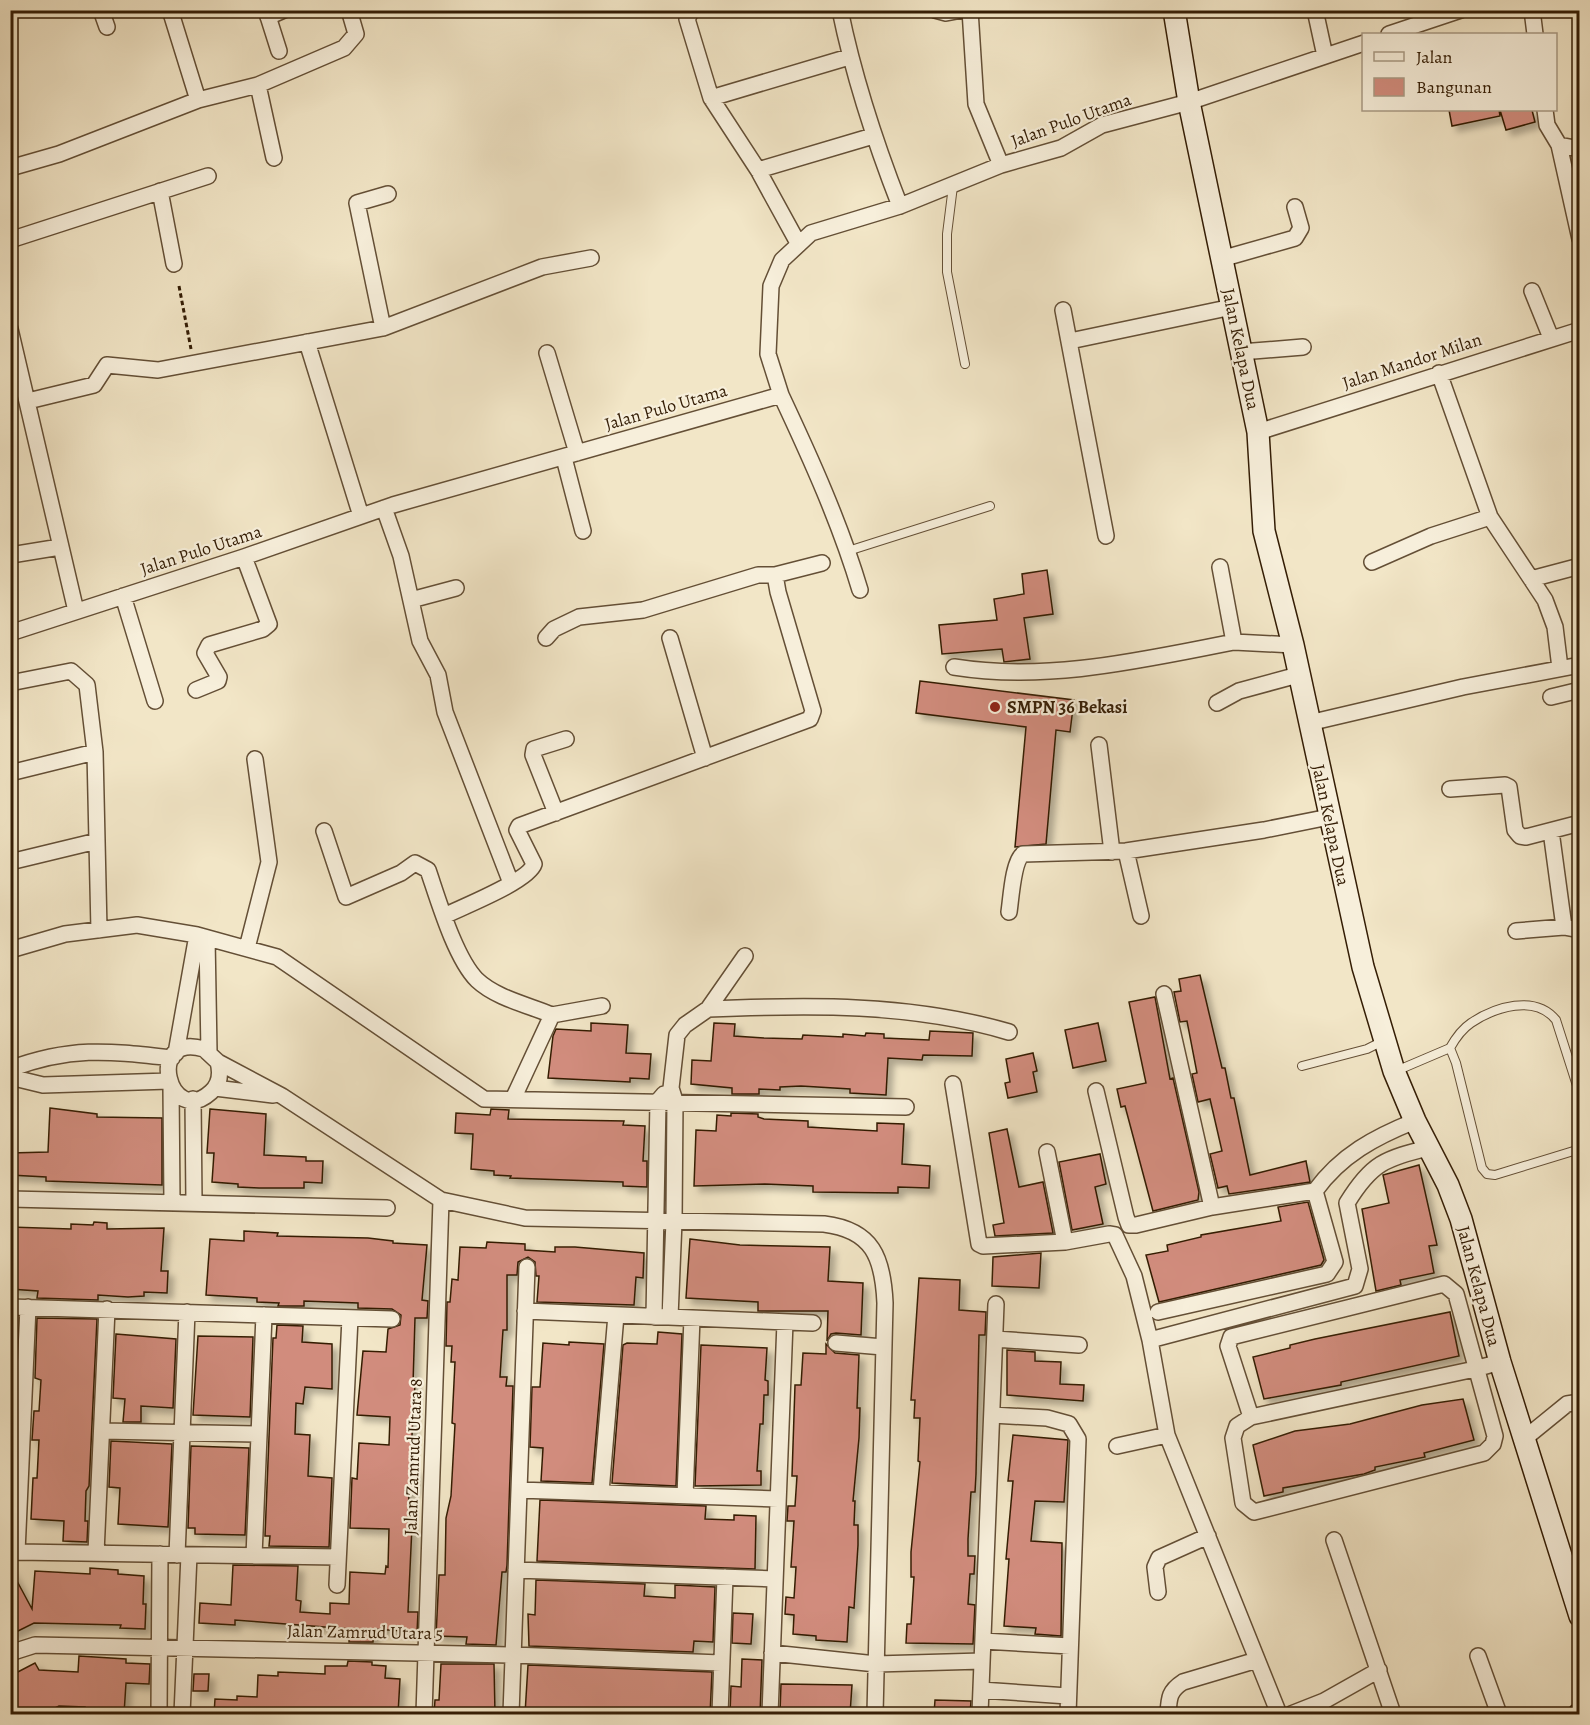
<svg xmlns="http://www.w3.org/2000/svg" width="1590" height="1725" font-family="Alegreya,serif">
<defs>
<filter id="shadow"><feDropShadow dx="5.5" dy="5.5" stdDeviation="3" flood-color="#0004"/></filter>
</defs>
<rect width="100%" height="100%" fill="#f2e6c7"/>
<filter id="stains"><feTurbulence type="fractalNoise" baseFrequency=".00333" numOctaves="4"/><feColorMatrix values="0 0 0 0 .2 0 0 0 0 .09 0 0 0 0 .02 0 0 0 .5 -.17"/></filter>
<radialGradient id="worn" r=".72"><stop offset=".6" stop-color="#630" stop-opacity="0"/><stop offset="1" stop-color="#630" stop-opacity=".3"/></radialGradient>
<path fill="#d18c7d" stroke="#341d05" stroke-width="1.5" filter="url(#shadow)" d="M1449 110H1499L1500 116 1452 126Z
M1500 110H1532L1535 122 1506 130Z
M1047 570 1053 614 1024 618 1030 659 1004 662 1002 649 942 654 939 625 997 620 994 599 1024 594 1022 574Z
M920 681 1074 700 1070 732 1056 730 1046 844 1015 847 1026 727 916 713Z
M1200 975 1222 1068H1225L1231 1098H1234L1250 1175 1306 1161 1310 1182 1229 1194 1227 1186 1218 1188 1210 1154 1222 1151 1210 1099 1198 1102 1192 1074 1197 1073 1187 1021 1180 1022 1174 992 1181 991 1179 979Z
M1155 997 1170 1079 1173 1078 1199 1192 1198 1200 1153 1211 1125 1106 1121 1107 1117 1089 1146 1083 1129 1002Z
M591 1023 628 1025 626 1053 651 1054 649 1079 630 1078V1082L548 1078 553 1036 556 1029 591 1031Z
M714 1023 735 1024 734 1036 764 1038 802 1039 803 1035 843 1037V1034L865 1036 866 1033 884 1034V1038L929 1040 930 1031 973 1033 972 1056 923 1055 922 1060 888 1058 886 1095 850 1093V1089L801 1086 780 1087V1090L759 1089V1094H732V1088L691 1084 692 1060 711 1061Z
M1098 1023 1106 1061 1073 1068 1065 1030Z
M1033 1053 1037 1071 1033 1072 1037 1092 1008 1098 1005 1083 1010 1082 1006 1059Z
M50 1108 97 1114V1117L162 1118V1185L46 1181V1177L10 1175V1153L48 1152Z
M210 1109 266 1114 264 1155 306 1157V1161H323L322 1183 304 1182V1188H259L238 1187V1184L212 1182 214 1153H207Z
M491 1109 509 1110 508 1119 624 1121 623 1125 645 1126 643 1161H647V1187L623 1186V1182L510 1178 511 1176 494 1175V1171L471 1169 473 1134 455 1133 456 1113 490 1115Z
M731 1113 758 1114V1117L764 1119 808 1121V1127L877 1131V1123L904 1124 902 1164 930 1166 929 1188 898 1187V1193L813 1192V1186L765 1184 694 1186 696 1130 716 1131 717 1115 731 1116Z
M1007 1129 1019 1187 1043 1182 1053 1233 995 1236 993 1225 1004 1223 989 1133Z
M1100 1154 1106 1184 1095 1187 1103 1224 1072 1230 1059 1162Z
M1419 1165 1437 1245 1429 1246 1434 1273 1400 1280 1401 1285 1376 1291 1362 1209 1389 1203 1383 1175Z
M1308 1202 1324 1260 1321 1265 1159 1302 1146 1255 1168 1251 1167 1245 1201 1237V1235L1281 1221 1278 1207Z
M94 1222 107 1223V1229L164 1228 161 1271H168L167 1293 144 1292V1296L128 1297 98 1295V1300L37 1298 38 1291 10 1289V1227L71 1229V1224L93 1225Z
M244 1231 278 1233 277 1236 368 1238 393 1241V1243L427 1245 422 1300 428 1301 427 1318H415L413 1384H415L410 1469H415L414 1490H409L408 1525 412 1526 408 1612H418L417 1632 374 1629 373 1642H349L350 1629 235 1620V1625L199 1623 200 1603 231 1605 233 1565 298 1566 296 1600 301 1601 300 1612 330 1614V1603L349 1604 350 1572 385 1574 386 1566 388 1567 389 1529 350 1528 352 1478 357 1479 359 1443 389 1445 390 1417 357 1415 363 1351 386 1352 388 1329 400 1325 401 1315 392 1309 358 1308V1303L304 1301V1306H278L279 1303 257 1302V1298L206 1295 210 1239 244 1241Z
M690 1239 740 1245 830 1247 828 1281 863 1283 861 1335 836 1333 831 1334 827 1341 828 1311H758V1302L686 1298Z
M487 1242 525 1244V1250L555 1252V1247H575L644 1253 643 1278 636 1277 634 1305 537 1302 539 1276H536L535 1262 528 1257 518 1262 517 1275H507V1330H503L500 1377H507L506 1386H513L507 1565 506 1572H502L496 1645 466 1644 467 1637 436 1636 439 1575H445L446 1518 451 1496 455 1424 452 1423 455 1362H451L452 1346H446L447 1302H450L452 1279 458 1280 460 1247 486 1248Z
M1041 1253 1039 1288 992 1286 993 1257Z
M919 1278 960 1280 959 1310 986 1312 985 1335H979L976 1474 975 1492H971L968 1539V1556H975L974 1574H970L968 1604 975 1605 973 1644 906 1643 907 1624H911L914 1577H911V1552L920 1462 918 1461 920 1418H914L915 1400H911Z
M1450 1312 1459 1356 1341 1382V1385L1264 1399 1253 1357 1290 1348V1345L1315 1339Z
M37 1318 97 1319 89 1486 86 1491 85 1521H88L87 1542 63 1541 64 1521 31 1519 33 1478H37L39 1440H32L34 1411H39L41 1380 35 1378Z
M277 1325 303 1326 302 1342 332 1344V1389L305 1387 303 1404 296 1403 295 1434 310 1435 308 1476 332 1478 329 1547 269 1546 270 1536H265L273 1338H276Z
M658 1332 682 1334 676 1486 612 1483 623 1345 627 1343 657 1344Z
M116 1334 176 1339 173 1408 141 1406V1422H123L125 1399 113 1398Z
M198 1336 253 1337 250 1417 193 1415Z
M569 1342 604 1344 592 1483 541 1481 543 1448 530 1447 532 1387H540L543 1343 569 1345Z
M826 1344 835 1353 859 1355 857 1408H860L859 1438 853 1501H855L854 1525H858V1545L854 1608 849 1607 847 1642 816 1640V1636L793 1634 794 1615 785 1614 786 1597 794 1598 796 1567H791L794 1521H787L788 1506H795L797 1476H792L795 1385H801L803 1353 826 1354Z
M701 1345 767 1348 765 1380 768 1381V1395H764L763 1424H760L757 1471H761V1485L695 1486Z
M1007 1350 1035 1352V1361L1061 1362 1060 1384 1084 1385 1083 1401 1007 1395Z
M1463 1399 1474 1440 1424 1453 1425 1457 1375 1467V1470L1364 1474 1283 1488V1492L1264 1496 1253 1445 1295 1431 1350 1424 1422 1405Z
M1013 1435 1068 1440 1064 1502 1035 1501 1031 1541 1062 1543 1061 1636 1035 1634 1036 1628 1004 1626 1009 1559H1006L1013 1481H1008Z
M111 1441 172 1444 168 1527 118 1524 120 1488 109 1487Z
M191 1446 249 1448 245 1535 195 1534V1528H188Z
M540 1500 706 1506 705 1519 734 1520V1515L756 1516 755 1569 537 1561Z
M10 1568 32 1609 35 1571 90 1574V1568L118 1570V1574L144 1576 143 1604H146L145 1629 120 1628 121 1625 34 1623 10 1635Z
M536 1580 645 1584 644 1596 675 1598V1585L715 1587 713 1642 694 1641 693 1652 529 1646 528 1614 535 1615Z
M733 1613 753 1614 751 1644 732 1643Z
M79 1656 126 1659V1663L150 1664 149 1684 126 1683 124 1714H85V1707L59 1706 43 1714H10V1676L35 1663 39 1670 78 1672Z
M742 1659 762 1660 760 1714H730L731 1686 741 1687Z
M348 1661 372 1662V1665L386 1666 385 1678 400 1679 398 1714 338 1712V1714H214L215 1699 237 1700V1696L257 1697 258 1675 278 1676V1672L325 1674V1666H347Z
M441 1664H494L495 1714H434L435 1700H439Z
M528 1665 712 1672 710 1714H525Z
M194 1674H209L208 1691H193Z
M781 1684 852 1685 850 1714 780 1713Z
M935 1700 971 1701 970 1714H934Z"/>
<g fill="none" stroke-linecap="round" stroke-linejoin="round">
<g stroke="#644f36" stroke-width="10">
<path id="lane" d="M953 186 947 234V272L965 364
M848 551 990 506
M1450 1048C1455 1039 1462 1029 1471 1023 1495 1007 1535 994 1556 1020L1580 1095
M1302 1066 1367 1049 1383 1041
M1396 1071 1450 1048 1456 1063 1482 1168 1487 1174 1495 1175 1580 1149"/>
</g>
<g stroke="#644f36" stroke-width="18">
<path id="street" d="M101 10 107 27
M266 10 279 51
M692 10 687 19 711 98 758 170 798 243
M840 10C854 78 875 142 900 206
M935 10 946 13 962 10
M970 10 976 104 1001 165
M1315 10 1325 56
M1532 10 1535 34
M171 13 198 100
M268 17 284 10
M1389 34 1461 10
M258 85 274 158
M711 98 849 57
M1545 110 1547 125 1559 145 1580 149
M1559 145 1580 239
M10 168 59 154 198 100 258 85 344 48 356 34 349 10
M758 170 873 136
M160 191 174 264
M10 240 208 176
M1221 259 1295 238 1301 228 1295 207
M1532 291 1551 338
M1063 310 1106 536
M383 328 357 203 388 194
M10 329 76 611
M1070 341 1232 307
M307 342 361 516
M1241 352 1303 347
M547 353 577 453
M781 395C811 459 840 523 860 590
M28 401 94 385 107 365 158 370 383 328 542 267 591 258
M1258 432 1580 330
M564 458 583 531
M384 508 401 556 420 641 438 675 445 712 511 883
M1490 517 1545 600 1555 627 1560 668
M11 555 60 547
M1372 562 1431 536 1490 517 1439 373
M1220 567 1234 642 1293 645
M1531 579 1580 566
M123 596 155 701
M411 600 456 588
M10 633 244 557 393 505 781 395 768 354 771 286 782 260 811 233 900 206 1001 165 1061 148 1102 125 1189 102 1364 43
M546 638 554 629 579 617 643 610 758 575H775
M670 638 705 758
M954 667C1049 682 1141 660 1234 642
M10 683 71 671 87 685 95 752 99 930
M196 690 218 681 219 677 205 653 209 645 263 629 269 624 244 557
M1551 697 1580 690
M1217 703 1239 691 1298 675
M1309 723 1463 687 1580 665
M1099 745 1112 852
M10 773 95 752
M1450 789 1505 785 1509 787 1515 830 1520 836 1526 837 1580 823
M556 813 533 755 534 749 566 739
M324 831 346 897 401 873 415 863 428 870C438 899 455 958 477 980 496 998 528 1005 552 1015L513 1099
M1551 831 1564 927 1580 930
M1126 851 1141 916
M10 862 97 841
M1009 912C1011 899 1013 861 1023 854L1126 851 1264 830 1329 817
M444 916C462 907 529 881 534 864L517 830 519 826 810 719 813 711 778 592 775 575 822 563
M1516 931 1564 927
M207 938 209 1052
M247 948 269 862 255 759
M10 950 65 934 137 925 197 935 277 957 484 1099 906 1107
M1164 994 1212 1207
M708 1009C809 1005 911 1003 1009 1032
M552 1015 602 1006
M176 1053 197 935
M218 1062C221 1073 220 1084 211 1092 169 1130 144 1031 204 1049L218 1062 282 1096 441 1200 525 1218 824 1224C873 1230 883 1258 885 1303L875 1714
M10 1069C72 1046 109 1051 172 1058
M10 1077 43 1085 169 1081
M953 1084 979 1244 983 1246 1065 1242 1109 1234 1115 1235 1134 1276 1150 1340 1167 1435 1279 1714
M171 1087 172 1202
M215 1088 273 1095
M1096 1091 1126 1217 1129 1225H1136L1212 1207 1315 1191C1341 1155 1375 1137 1415 1121
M193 1099 194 1203
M1047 1152 1065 1242
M10 1199 387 1208
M10 1307 392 1319
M525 1311 813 1323
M1158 1312 1327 1274 1335 1262 1315 1191
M654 1317 658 1101 664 1094
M670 1317 674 1221 675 1101 671 1088 677 1035 685 1025 708 1009 745 956
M995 1339 1079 1345
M1150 1340 1355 1286 1360 1269 1347 1203C1372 1162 1385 1159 1431 1147
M836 1343 883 1347
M992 1415 1047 1418 1069 1424 1078 1439 1068 1714
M1251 1417 1228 1346 1231 1337 1444 1284 1456 1294 1495 1436 1493 1444 1484 1453 1254 1512 1243 1503 1233 1438 1237 1426 1251 1417 1475 1369 1500 1362
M102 1431 259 1434
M1524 1439 1567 1404 1580 1402
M1117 1446 1167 1435
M519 1490 778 1499
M601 1492 616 1315
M685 1496 692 1318
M1334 1540 1393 1714
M17 1552 28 1307
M96 1553 107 1309
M10 1555 17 1552 338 1557
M177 1555 187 1312
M254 1556 264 1315
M516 1570 775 1579
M337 1585 350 1318
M1158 1592 1155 1567 1159 1558 1208 1536
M983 1641 1070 1646
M10 1653 35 1645 513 1655 721 1663
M772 1653 876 1664 982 1661
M1478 1656 1499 1714
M981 1690 1068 1696
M159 1714 160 1554
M182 1714 189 1555
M424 1714 441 1200
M511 1714 527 1267
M720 1714 725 1577
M770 1714 785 1322
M980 1714 996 1304
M1168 1714C1169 1698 1169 1691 1183 1682L1257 1660
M1291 1714 1324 1701 1379 1670"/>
</g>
<g stroke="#341d05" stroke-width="24">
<path id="secondary" d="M1174 10 1189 102 1258 432 1264 531 1293 645 1363 967 1394 1071 1415 1121 1448 1185 1461 1219 1500 1362 1580 1616
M1579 1714H1580"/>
</g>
<path stroke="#341d05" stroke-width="3" stroke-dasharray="4.5 3" stroke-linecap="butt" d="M179 286 191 349"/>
<use href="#lane" stroke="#f7efdb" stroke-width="8"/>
<use href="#street" stroke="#f7efdb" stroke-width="15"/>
<use href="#secondary" stroke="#f7efdb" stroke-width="21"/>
</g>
<circle fill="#8f2418" stroke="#f7efdb" stroke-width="2" cx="995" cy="707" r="6"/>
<g text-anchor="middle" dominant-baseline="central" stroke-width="4.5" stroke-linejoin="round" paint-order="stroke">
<g font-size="18" fill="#341d05" stroke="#f7efdb">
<text transform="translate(1071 120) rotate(-20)">Jalan Pulo Utama</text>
<text transform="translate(1241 349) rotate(78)">Jalan Kelapa Dua</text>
<text transform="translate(1412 361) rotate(-18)">Jalan Mandor Milan</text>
<text transform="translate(666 407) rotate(-16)">Jalan Pulo Utama</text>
<text transform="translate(201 550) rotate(-18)">Jalan Pulo Utama</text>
<text transform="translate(1331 825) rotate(78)">Jalan Kelapa Dua</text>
<text transform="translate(1479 1286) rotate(75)">Jalan Kelapa Dua</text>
<text transform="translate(413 1457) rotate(-88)">Jalan Zamrud Utara 8</text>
<text transform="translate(365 1632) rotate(1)">Jalan Zamrud Utara 5</text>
</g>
<g font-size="18" font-weight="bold" fill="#341d05" stroke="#f7efdb" text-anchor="start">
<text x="1007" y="707">SMPN 36 Bekasi</text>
</g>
</g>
<rect width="1590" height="1725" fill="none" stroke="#f2e6c7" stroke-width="36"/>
<rect x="12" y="12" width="1566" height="1701" fill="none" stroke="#341d05" stroke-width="3"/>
<rect x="18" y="18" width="1554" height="1689" fill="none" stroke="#341d05" stroke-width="1.5"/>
<rect x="1362" y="33" width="195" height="78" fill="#f7efdb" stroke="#a99b85" stroke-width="1.5"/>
<rect x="1374" y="52" width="30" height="9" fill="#f7efdb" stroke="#a99b85" stroke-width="1.5"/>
<text x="1416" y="63" font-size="18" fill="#341d05">Jalan</text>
<rect x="1374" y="78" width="30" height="18" fill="#d18c7d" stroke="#a99b85" stroke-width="1.5"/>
<text x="1416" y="93" font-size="18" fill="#341d05">Bangunan</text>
<rect width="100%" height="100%" filter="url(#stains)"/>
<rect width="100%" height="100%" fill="url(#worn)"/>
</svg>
